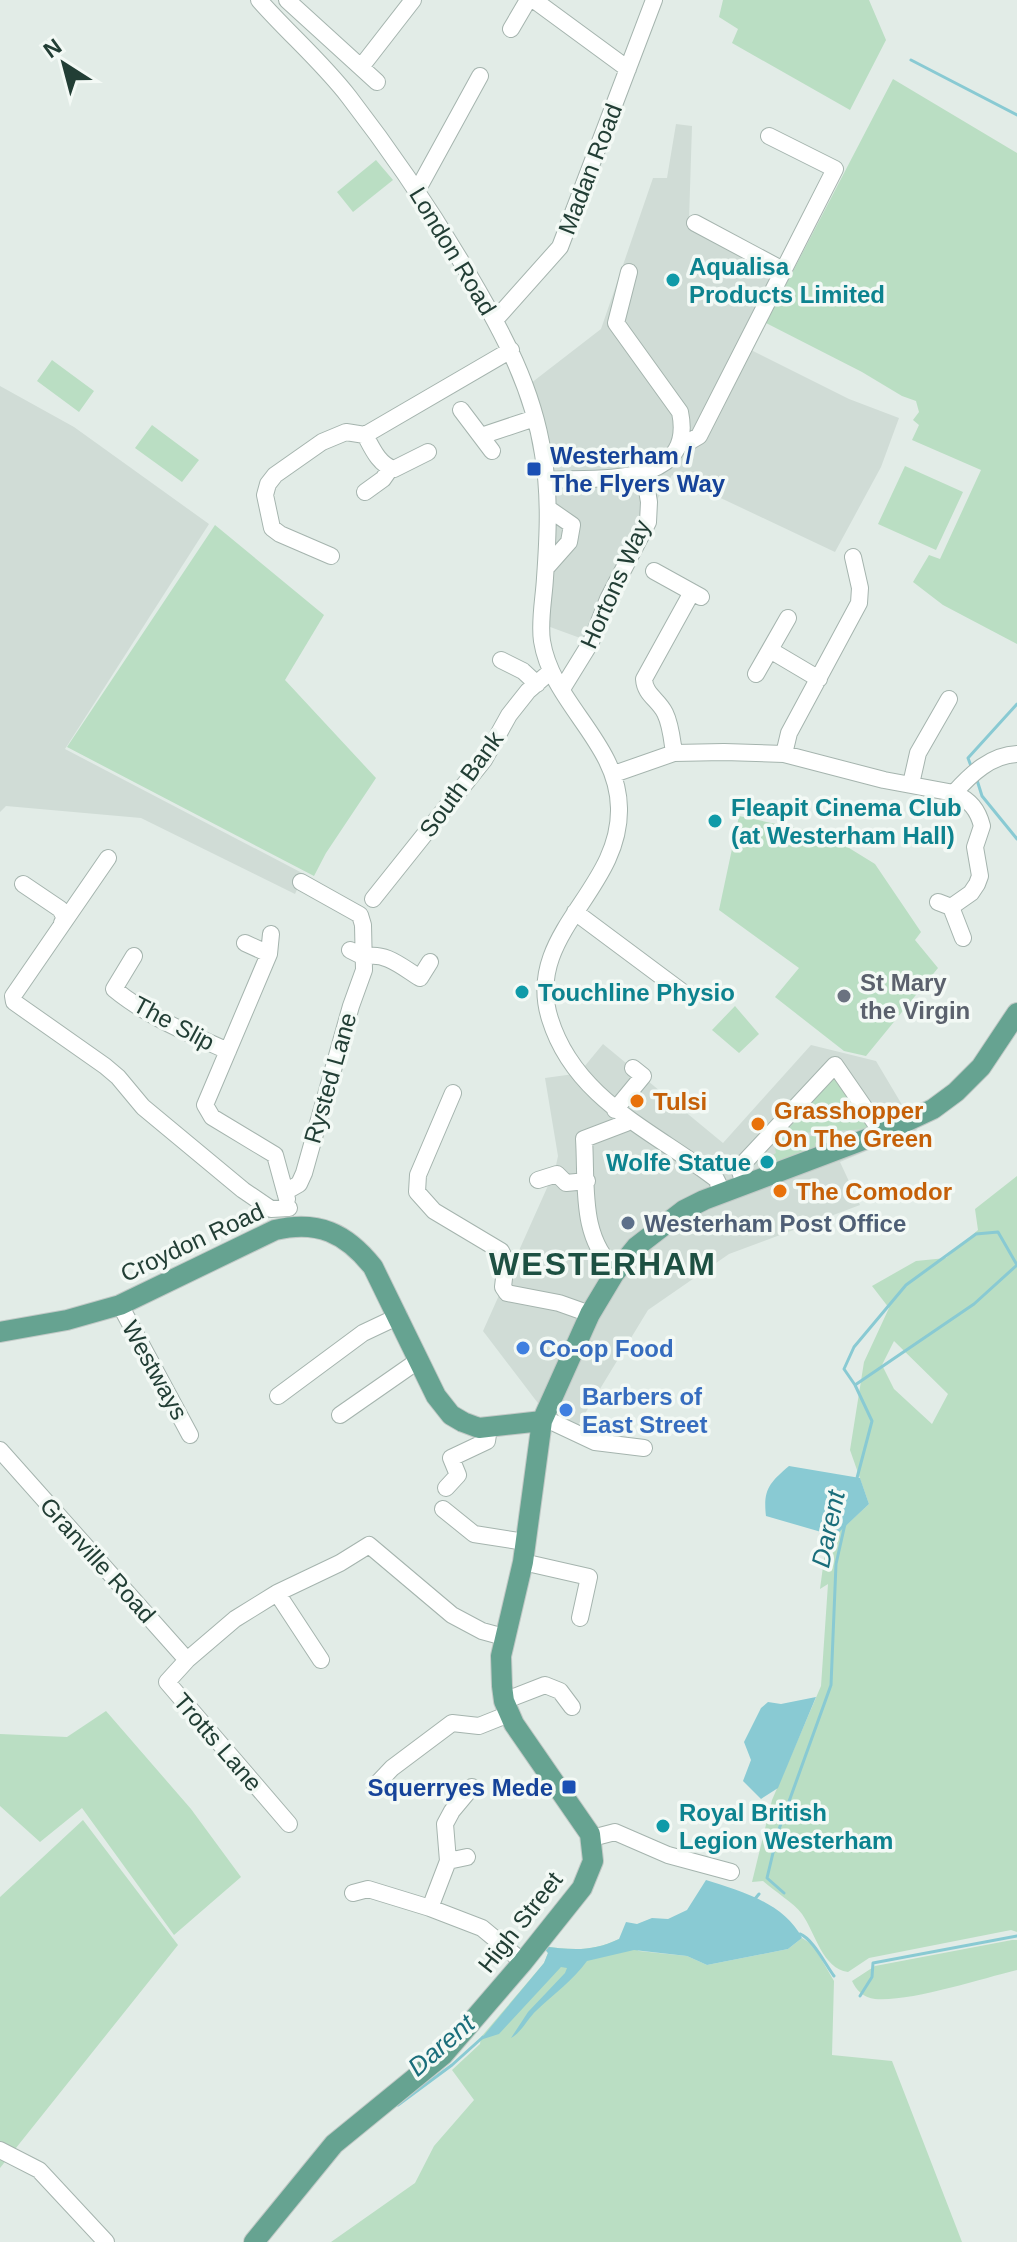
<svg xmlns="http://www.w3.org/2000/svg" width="1017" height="2242" font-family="Arial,sans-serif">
<rect width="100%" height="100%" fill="#e2ece7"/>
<path fill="#d0dcd6" d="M676 124 692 126 689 220 696 233 781 275 747 348 849 399 899 418 881 467 835 552 672 475 655 503 591 642 542 624 547 480 526 387 601 329 653 178H667Z
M0 386 74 427 209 524 65 749 304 874 295 894 141 818 6 806 0 812Z
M603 1044 723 1143 811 1045 876 1061 917 1130 840 1162 860 1205 729 1254 648 1310 575 1430 550 1419 483 1331 555 1170 558 1156 545 1078 574 1074 584 1067Z"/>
<path fill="#badec3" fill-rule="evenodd" d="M723 0H869L886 40 850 110 732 43 738 29 719 17Z
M893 79 1017 153V644L943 605 913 582 929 555 940 559 981 470 912 440 919 425 913 420 919 412 916 401 902 396 862 372 766 323Z
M376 160 393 180 353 212 337 192Z
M52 360 94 391 79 412 37 381Z
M152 425 199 460 182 482 135 448Z
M905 466 963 492 936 550 878 524Z
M215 525 324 615 285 680 376 778 326 853 314 876 67 747Z
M739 816 828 835 875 864 921 932 915 940 938 968 866 1056 844 1051 775 997 799 968 719 910Z
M735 1006 759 1034 739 1053 712 1030Z
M835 1077 871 1125 868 1129 784 1134 829 1081Z
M858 1133 821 1147 819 1141 815 1143 816 1149 777 1165 771 1156 776 1153 774 1145 782 1138Z
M1017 1176V1932L1011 1930 869 1958 848 1972C822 1968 816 1934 802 1914 793 1902 775 1892 763 1881L752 1882 772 1800 821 1686 828 1584 820 1589 826 1544 869 1504 850 1450 864 1362 889 1308 872 1286 916 1261 946 1258 978 1230 975 1209ZM894 1341 948 1394 932 1424 894 1389 882 1365Z
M106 1711 191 1809 241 1877 174 1935 82 1808 40 1842 0 1806V1734L67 1737Z
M83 1820 178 1945 0 2168V1897Z
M802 1938 813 1945 834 1981 832 2055 892 2061 962 2242H331L415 2183 434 2146 474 2100 452 2070 480 2044 481 2037 544 1963 548 1953 542 1946C572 1950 592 1952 619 1939L639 1951 687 1956 707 1965 788 1949Z
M1012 1940H1017V1970C980 1979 910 2002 875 1999 864 1998 856 1990 852 1981L875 1966Z"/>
<path fill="#89cad3" d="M789 1466 860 1478 869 1504 835 1536 766 1516C763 1490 769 1483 789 1466Z
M816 1697 778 1788 761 1799 743 1781 751 1760 744 1742 761 1708 768 1702 781 1704Z
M706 1880C741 1891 784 1903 802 1938L788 1949 707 1965 687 1956 634 1950 587 1961C573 1980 554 1994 537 2010 527 2019 522 2032 511 2038L528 2012 565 1973 567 1968 561 1967 499 2034 480 2040 544 1963 548 1953 542 1946C572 1950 592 1952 619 1939L626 1922 637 1924 652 1918 668 1919 687 1910Z"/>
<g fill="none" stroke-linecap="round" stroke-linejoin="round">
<path stroke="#89cad3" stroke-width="3" d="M911 60 1017 115
M971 766 968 758 1017 704
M977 780 982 796 1017 839
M855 1385 844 1369 854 1347 906 1285 976 1234 998 1232 1017 1265 974 1304 855 1385 872 1421 857 1478
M784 1893 767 1878 778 1832 831 1685 836 1564 845 1524
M754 1900 759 1894
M800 1934C813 1939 825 1964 834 1976
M860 1996 872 1977 873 1963 1017 1936
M398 2105 452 2065 483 2037"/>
<g stroke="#a5b4ae" stroke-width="18">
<path id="minor" d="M259 0C288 33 322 62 349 97 393 154 433 213 469 275 502 331 533 388 543 454 550 495 548 536 545 578 544 598 539 621 542 641 552 704 618 742 619 808 621 891 523 934 550 1019 575 1100 654 1131 716 1179L722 1191
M287 0 377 82
M534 0 628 69
M511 29 528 0
M361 67 413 0
M418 189 480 76
M695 223 783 270
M495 320 560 247 654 0
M461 410 492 451
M365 435C372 448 379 465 394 469L428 452
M481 436 535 418
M680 442 687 443 699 436 835 169 769 136
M547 480C596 477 696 489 680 412L616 323 629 272
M365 492 383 479 390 469
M331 556 280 534 272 528 265 495 268 484 275 475 322 442 346 432 365 435 511 350
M546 568 569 542 572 525 549 509
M654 571 701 597
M770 650 819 679
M501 660 523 671 537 684
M756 674 788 618
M562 689 591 642 608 599 648 522 649 502 644 473
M674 753C672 740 671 725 665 713 658 699 645 695 644 679L692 592
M784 754 789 733 859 603 860 588 853 557
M614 774 674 753 724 752 784 754 884 780 954 793C970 800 978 810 982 826L975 847 980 876 977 884 971 893 951 907
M911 784 918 753 949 699
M954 793C971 774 991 755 1017 754
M108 858 13 996 14 1002 105 1066 118 1077 143 1107 243 1190 271 1209 289 1208
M23 884 60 909 65 918 62 923
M373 899 484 760 509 715 528 691 551 671
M938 902 951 907 963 938
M575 912 685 994
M271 934 269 954 205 1105 212 1117 275 1155 287 1199
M245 943 269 954
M350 950 364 957C385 951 402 967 420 978L430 962
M134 956 114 989C148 1017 188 1033 228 1051
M453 1093 418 1175 417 1192 434 1211 501 1251 506 1261 503 1287 507 1293 559 1303 590 1314
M615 1110 643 1076 633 1068
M538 1180 557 1174 566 1183 587 1181
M744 1184 739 1168 835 1065 882 1133
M285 1192 299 1184 304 1173 351 1006 364 970 363 925 360 915 301 882
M617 1271C579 1239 587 1184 584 1139L626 1123 629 1120
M120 1305 190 1435
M278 1396 363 1333 399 1316
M340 1415 419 1360
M544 1418 595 1442 644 1448
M0 1450 187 1660
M446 1488 458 1475 451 1458 487 1441 489 1428
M443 1509 474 1534 525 1542
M523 1562 589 1577 580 1618
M277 1593 321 1660
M504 1701 545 1685 560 1691 572 1707
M375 1786 392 1768 452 1723 479 1726 509 1714
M289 1824 167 1682 187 1660 235 1619 277 1593 340 1563 369 1545 452 1615 482 1631 504 1637
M592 1838 615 1832 668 1855 731 1872
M448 1861 467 1857
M353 1893 368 1889 430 1908 482 1928 523 1962
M430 1908 448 1861 445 1824 452 1811 472 1787
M0 2150 39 2170 106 2242"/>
</g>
<g stroke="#c1c9c6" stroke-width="22">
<path id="major" d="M0 1332 67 1320 120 1305 275 1230C318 1220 346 1233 373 1267L436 1396 451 1415 463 1422 479 1428 542 1421
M254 2242 334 2144 443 2055 523 1962 582 1888 593 1861 590 1834 514 1724 504 1701 502 1686 501 1656 523 1562 542 1421 590 1314 614 1274 636 1247 684 1210 704 1200 882 1133 933 1109 956 1092 981 1067 1017 1013"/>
</g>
<use href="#minor" stroke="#fff" stroke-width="16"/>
<use href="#major" stroke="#66a391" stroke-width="20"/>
</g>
<g fill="#0f9aa8" stroke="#f3f9f5" stroke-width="3">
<circle cx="673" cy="280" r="8"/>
<circle cx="715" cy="821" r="8"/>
<circle cx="522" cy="992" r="8"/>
<circle cx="767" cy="1162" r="8"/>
<circle cx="663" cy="1826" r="8"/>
</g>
<g fill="#1a4fb4" stroke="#f3f9f5" stroke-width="3">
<rect x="526" y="461" width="16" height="16" rx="4"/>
<rect x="561" y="1779" width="16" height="16" rx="4"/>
</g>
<circle fill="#6b7280" stroke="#f3f9f5" stroke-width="3" cx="844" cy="996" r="8"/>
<g fill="#e8710a" stroke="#f3f9f5" stroke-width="3">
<circle cx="637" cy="1101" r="8"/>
<circle cx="758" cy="1124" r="8"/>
<circle cx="780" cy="1191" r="8"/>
</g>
<circle fill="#5c6f8a" stroke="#f3f9f5" stroke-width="3" cx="628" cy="1223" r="8"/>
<g fill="#3f7fe0" stroke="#f3f9f5" stroke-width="3">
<circle cx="523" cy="1348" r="8"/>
<circle cx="566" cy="1410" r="8"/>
</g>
<g text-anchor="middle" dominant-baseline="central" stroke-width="7" stroke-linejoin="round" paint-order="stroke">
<g font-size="24" fill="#223e35" stroke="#f3f9f5">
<text transform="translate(590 169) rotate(-69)">Madan Road</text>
<text transform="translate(453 251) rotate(59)">London Road</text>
<text transform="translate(615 584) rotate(-66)">Hortons Way</text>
<text transform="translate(461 784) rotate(-54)">South Bank</text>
<text transform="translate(174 1023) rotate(28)">The Slip</text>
<text transform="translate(330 1078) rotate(-74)">Rysted Lane</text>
<text transform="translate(192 1242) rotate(-25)">Croydon Road</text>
<text transform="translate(155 1370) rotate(61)">Westways</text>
<text transform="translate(98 1560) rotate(48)">Granville Road</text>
<text transform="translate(218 1742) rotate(49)">Trotts Lane</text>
<text transform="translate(520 1922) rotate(-52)">High Street</text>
</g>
<g font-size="24" font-weight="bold" fill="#0d838f" stroke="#f3f9f5" text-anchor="start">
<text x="689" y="266">Aqualisa<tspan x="689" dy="28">Products Limited</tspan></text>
<text x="731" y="807">Fleapit Cinema Club<tspan x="731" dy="28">(at Westerham Hall)</tspan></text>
<text x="538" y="992">Touchline Physio</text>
<text x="751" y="1162" text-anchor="end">Wolfe Statue</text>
<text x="679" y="1812">Royal British<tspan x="679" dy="28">Legion Westerham</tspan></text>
</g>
<g font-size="24" font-weight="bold" fill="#164399" stroke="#f3f9f5" text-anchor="start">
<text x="550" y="455">Westerham /<tspan x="550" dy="28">The Flyers Way</tspan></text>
<text x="553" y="1787" text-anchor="end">Squerryes Mede</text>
</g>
<g font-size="24" font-weight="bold" fill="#5b616d" stroke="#f3f9f5" text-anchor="start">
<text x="860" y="982">St Mary<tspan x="860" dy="28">the Virgin</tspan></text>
</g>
<g font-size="24" font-weight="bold" fill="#c56008" stroke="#f3f9f5" text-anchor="start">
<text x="653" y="1101">Tulsi</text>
<text x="774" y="1110">Grasshopper<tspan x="774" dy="28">On The Green</tspan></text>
<text x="796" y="1191">The Comodor</text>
</g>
<g font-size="24" font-weight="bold" fill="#4e5e75" stroke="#f3f9f5" text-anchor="start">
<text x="644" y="1223">Westerham Post Office</text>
</g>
<g font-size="24" font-weight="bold" fill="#366cbe" stroke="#f3f9f5" text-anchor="start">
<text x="539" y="1348">Co-op Food</text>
<text x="582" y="1396">Barbers of<tspan x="582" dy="28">East Street</tspan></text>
</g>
<g font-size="26" font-style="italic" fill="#1a6e7b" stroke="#f3f9f5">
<text transform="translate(828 1529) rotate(-78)">Darent</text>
<text transform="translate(441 2045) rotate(-41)">Darent</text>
</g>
<g font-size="32" font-weight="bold" letter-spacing="2" fill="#1d5042" stroke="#f3f9f5">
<text x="603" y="1264">WESTERHAM</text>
</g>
</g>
<g transform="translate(64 64) rotate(324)" stroke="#f3f9f5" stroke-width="6" paint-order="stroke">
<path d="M0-6L14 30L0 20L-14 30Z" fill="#223e35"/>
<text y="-12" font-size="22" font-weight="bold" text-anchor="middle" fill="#223e35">N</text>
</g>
</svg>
